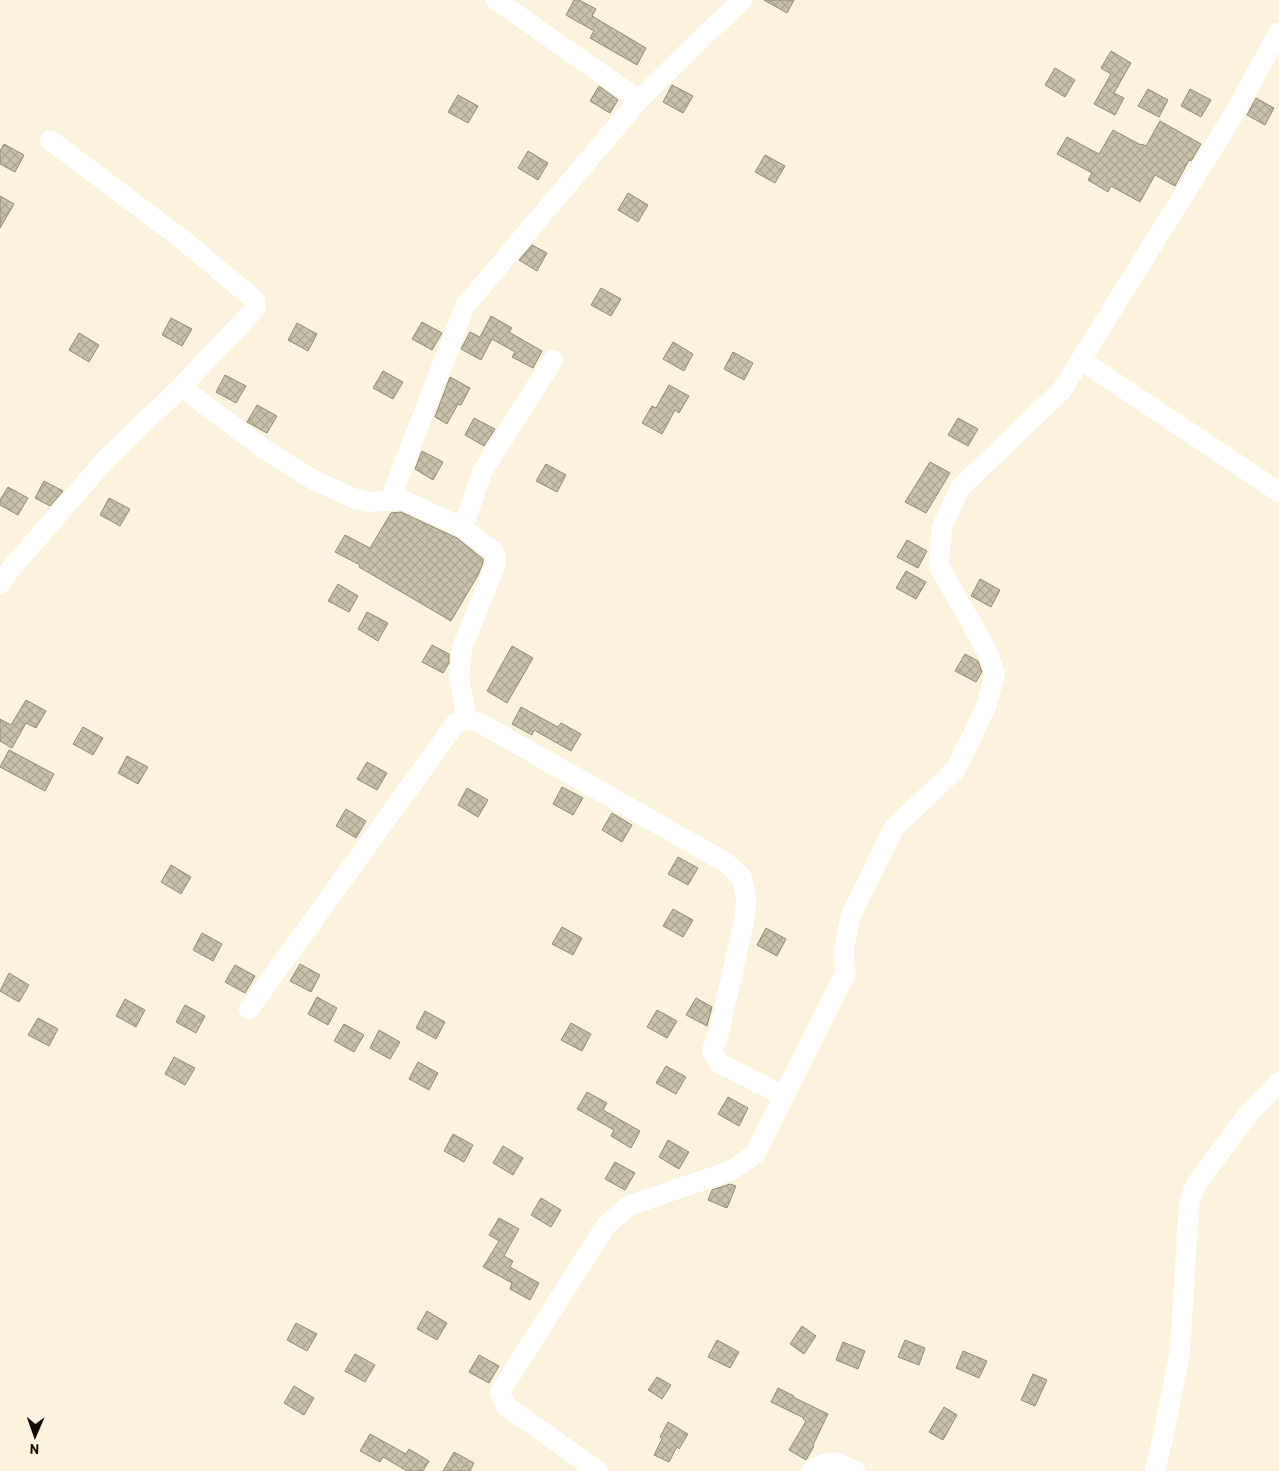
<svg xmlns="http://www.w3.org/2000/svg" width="1279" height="1471" font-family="Barlow,sans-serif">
<defs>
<pattern id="building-cross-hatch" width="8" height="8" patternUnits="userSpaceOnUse" patternTransform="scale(1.25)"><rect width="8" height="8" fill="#c9c1ac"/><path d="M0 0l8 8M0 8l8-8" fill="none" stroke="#aba592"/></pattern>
</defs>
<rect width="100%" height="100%" fill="#fbf3de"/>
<path fill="url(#building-cross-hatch)" stroke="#938c79" d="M574 0H579L596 9 592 16 646 48 637 65 590 38 594 31 566 15Z
M764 0H794L787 13Z
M1111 51 1131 63 1114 93 1124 98 1115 115 1094 104 1111 74 1101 68Z
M1055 68 1075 80 1065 97 1045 85Z
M672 85 693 96 683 113 663 102Z
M599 86 618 100 610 113 590 101Z
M1148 89 1168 100 1159 117 1138 106Z
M1190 89 1211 100 1201 117 1181 106Z
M458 95 478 106 468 123 448 112Z
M1256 98 1274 108 1265 125 1247 115Z
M1160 121 1201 144 1191 161 1189 160 1175 186 1155 175 1140 202 1111 186 1108 192 1088 180 1092 173 1057 154 1067 137 1099 154 1113 130 1141 145 1142 144 1146 146Z
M4 144 24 155 15 172 0 164V151Z
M528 151 548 163 538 180 518 168Z
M765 155 785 166 775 183 755 172Z
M628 193 648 205 638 222 618 210Z
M0 196 14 204 0 228Z
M532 245 547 253 537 271 519 260Z
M601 288 621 299 611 316 591 305Z
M491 316 512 328 509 332 542 351 533 368 512 357 515 352 492 339 481 360 461 349 470 332 480 337Z
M171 318 192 329 182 346 162 335Z
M422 322 442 333 432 350 412 339Z
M297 323 317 334 308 351 288 340Z
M79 333 99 345 89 362 69 350Z
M673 342 693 354 684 371 663 359Z
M733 352 753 363 744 380 724 369Z
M383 371 403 382 393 399 373 388Z
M225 375 246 386 236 403 216 392Z
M450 377 470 388 461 405 458 404 447 424 435 417Z
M669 385 689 396 679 413 675 410 662 434 642 423 652 406 656 408Z
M257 405 277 416 267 433 247 422Z
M474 418 495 429 484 446 465 435Z
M958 418 978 429 968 446 948 435Z
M422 451 443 462 433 480 415 469Z
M930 462 950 473 926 513 905 502Z
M546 464 566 475 557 492 536 481Z
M44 481 63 491 50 506 35 498Z
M8 487 28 498 18 515 0 505V500Z
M109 498 130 509 120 526 100 515Z
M401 512 457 538 483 559V563L478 575 451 621 359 567 360 565 335 552 345 535 370 548 391 513Z
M907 540 927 551 918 568 897 557Z
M906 571 926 582 916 599 896 588Z
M980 579 1000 590 991 607 971 596Z
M338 584 358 596 349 612 328 601Z
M367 612 388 623 378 641 358 629Z
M432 645 449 654V663L443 673 422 662Z
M512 646 533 658 507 703 487 691Z
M965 654 978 661 982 672 976 682 955 671Z
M26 700 46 711 36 728 26 723 12 748 0 741V719L11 725Z
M521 707 558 727 561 723 581 734 571 751 534 730 532 735 512 724Z
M83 727 103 738 93 755 73 744Z
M9 750 54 774 45 791 0 767Z
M127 756 148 767 138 784 118 773Z
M367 762 387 773 377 790 357 779Z
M562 787 583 798 573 815 553 804Z
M467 788 488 800 478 817 458 805Z
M346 809 366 821 356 838 336 826Z
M612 813 632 825 622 842 602 830Z
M678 857 698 868 688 885 668 874Z
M171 865 191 877 181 894 161 882Z
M673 909 693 920 683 937 663 926Z
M562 927 582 938 573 955 552 944Z
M766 928 786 939 777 956 757 945Z
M202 933 222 944 213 961 193 950Z
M300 964 320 975 311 992 290 981Z
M235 965 255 976 245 993 225 982Z
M9 973 29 985 19 1002 0 991Z
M317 997 337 1008 328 1025 308 1014Z
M696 998 712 1007 707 1026 686 1015Z
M125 999 145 1010 136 1027 116 1016Z
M185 1005 205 1016 196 1033 176 1022Z
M657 1010 677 1021 667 1038 647 1027Z
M425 1011 445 1022 436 1039 416 1028Z
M38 1018 58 1029 49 1046 28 1035Z
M571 1023 591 1034 582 1051 561 1040Z
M344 1024 364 1035 354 1052 334 1041Z
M379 1030 400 1042 390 1059 370 1048Z
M174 1057 195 1068 185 1085 165 1074Z
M418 1062 438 1073 429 1090 409 1079Z
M666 1066 686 1077 676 1094 656 1083Z
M587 1092 607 1103 603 1110 640 1131 631 1148 611 1136 614 1130 577 1109Z
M728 1097 748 1108 739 1126 718 1114Z
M453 1134 473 1145 464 1162 444 1151Z
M668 1140 689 1152 679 1169 659 1157Z
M503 1146 523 1158 513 1175 493 1163Z
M615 1162 635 1173 625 1190 605 1179Z
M730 1184 736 1186 727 1208 708 1200 712 1190Z
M541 1198 561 1210 551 1227 531 1215Z
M499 1218 519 1229 504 1256 513 1261 510 1267 539 1283 530 1300 510 1289 512 1283 483 1267 499 1241 489 1235Z
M427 1311 447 1323 437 1340 417 1329Z
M296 1323 317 1334 307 1351 287 1340Z
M802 1326 816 1336 804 1354 790 1344Z
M717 1340 739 1352 730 1368 708 1357Z
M905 1340 925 1348 919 1365 898 1357Z
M843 1342 865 1351 858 1369 836 1360Z
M963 1351 987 1361 979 1378 956 1368Z
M355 1354 375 1365 365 1382 345 1371Z
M479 1355 499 1366 489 1383 469 1372Z
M1033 1374 1047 1380 1035 1406 1021 1400Z
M657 1377 671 1385 662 1399 648 1390Z
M294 1386 314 1398 304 1415 284 1403Z
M778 1388 794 1396 793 1397 828 1414 813 1445 814 1446 806 1460 789 1450 806 1421 803 1419 804 1418 771 1402Z
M944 1407 957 1415 943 1440 929 1432Z
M668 1422 688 1434 679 1449 677 1447 669 1462 654 1455 662 1439 660 1437Z
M370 1434 406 1454 409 1449 429 1461 423 1471H407L383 1457 380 1462 360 1451Z
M454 1452 474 1463 470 1471H443Z"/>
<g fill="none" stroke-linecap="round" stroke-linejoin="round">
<path stroke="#fff" stroke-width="20" d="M496 0 639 100
M1081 360 1279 492
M181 387 264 449 312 479 353 498 370 502 403 500 463 528 493 551 496 558 495 566 462 648 459 678 467 719
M390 500 465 306 639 100 706 34 743 0
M463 528 482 472 553 360
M0 584 10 570 106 459 181 387 256 308 255 300 183 240 50 140
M249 1009 456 723 467 719 482 724 725 862 741 876 746 897 745 917 719 1032 712 1051 719 1063 784 1096
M598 1471 506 1406 500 1392 605 1227 628 1206 730 1171 755 1154 845 974 844 948 851 915 894 828 956 769 985 709 995 674 988 653 939 566 942 527 960 488 1062 390 1231 119 1279 32
M811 1471C831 1458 835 1461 855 1471
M1155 1471 1164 1433 1180 1351 1189 1205 1195 1186 1246 1117 1279 1082"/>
</g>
<g transform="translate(35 1436) rotate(182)" stroke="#fbf3de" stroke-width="4" paint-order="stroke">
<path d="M0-4L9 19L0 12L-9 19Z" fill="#0f0c06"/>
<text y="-8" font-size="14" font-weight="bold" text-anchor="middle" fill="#0f0c06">N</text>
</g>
</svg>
